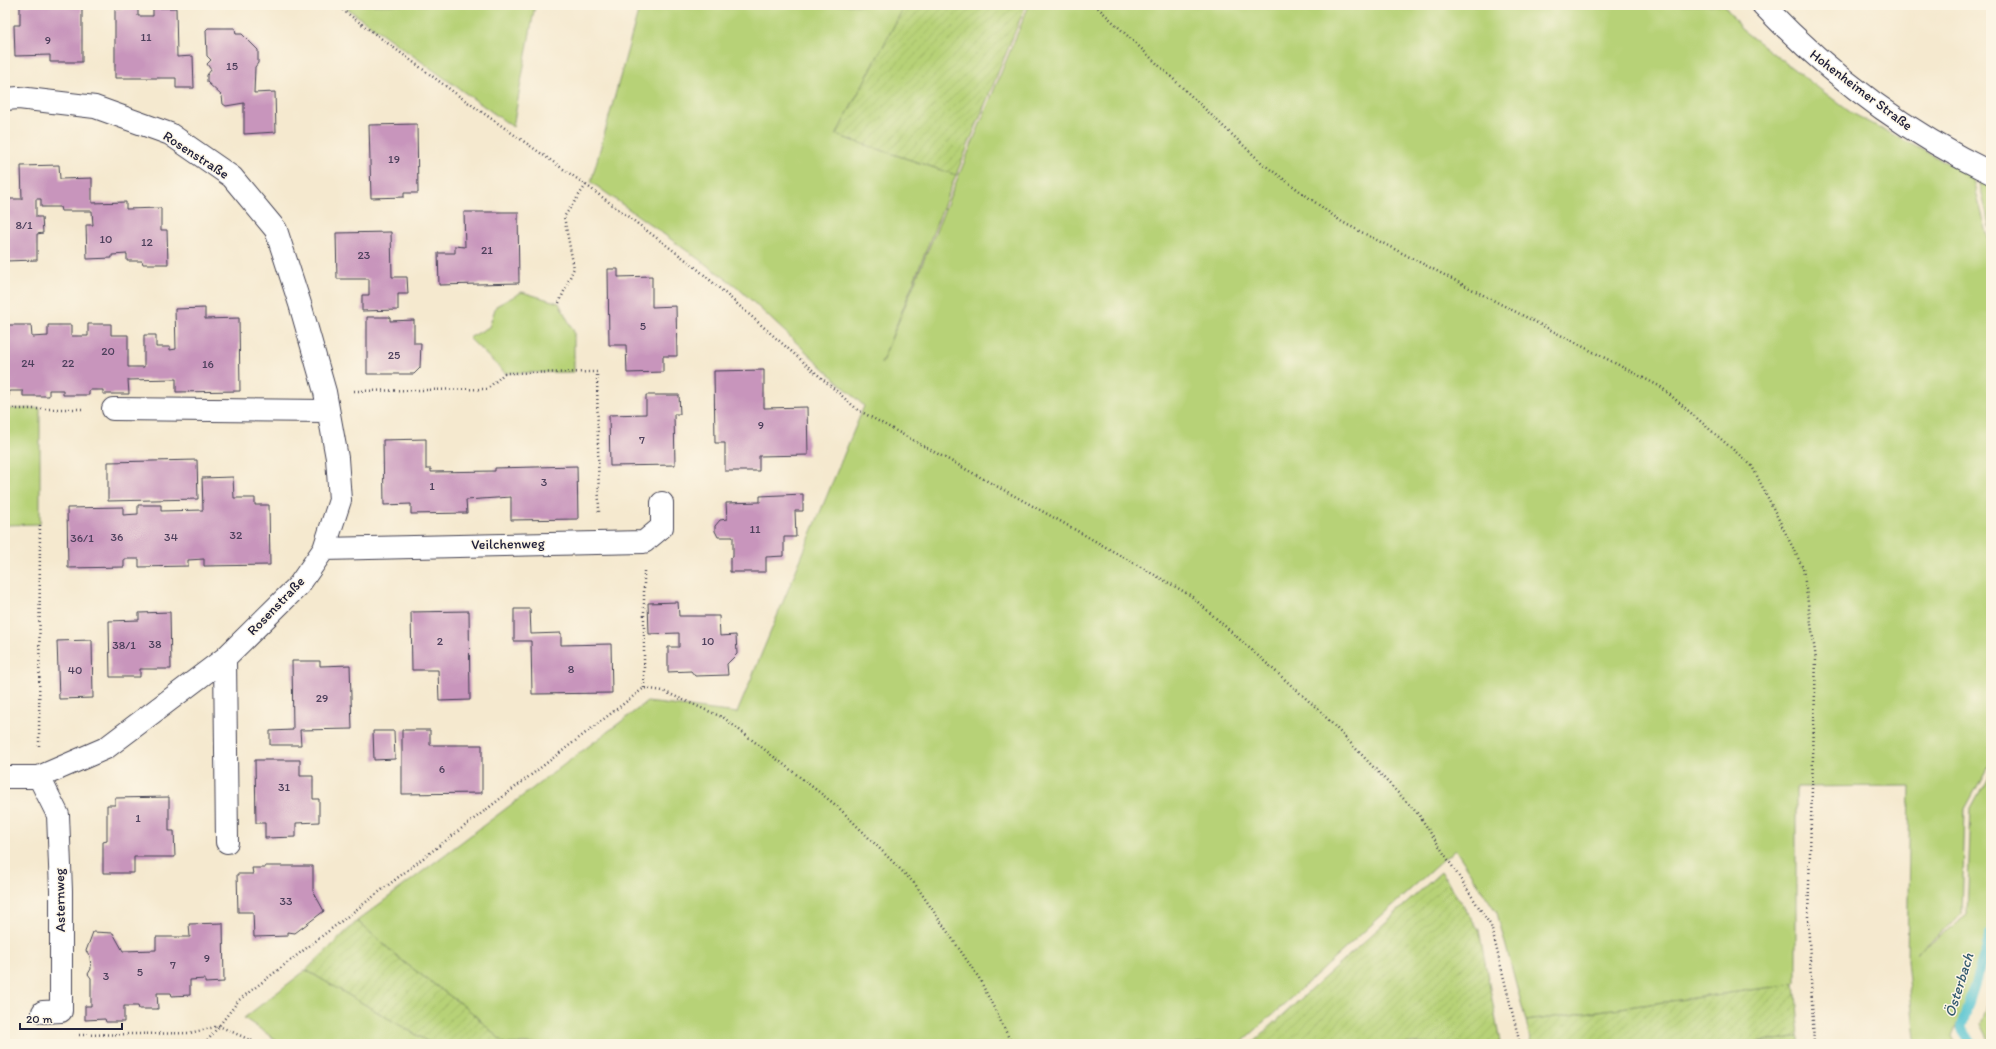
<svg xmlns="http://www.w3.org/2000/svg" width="1996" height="1049" font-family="Itim,sans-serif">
<defs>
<pattern id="garden-furrows" width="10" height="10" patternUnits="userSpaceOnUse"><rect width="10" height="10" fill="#b7d277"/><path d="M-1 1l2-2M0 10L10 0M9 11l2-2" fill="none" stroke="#9db468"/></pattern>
</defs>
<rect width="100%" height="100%" fill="#fcf5e5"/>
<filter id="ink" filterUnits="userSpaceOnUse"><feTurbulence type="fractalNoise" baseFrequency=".025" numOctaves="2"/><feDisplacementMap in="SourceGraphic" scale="8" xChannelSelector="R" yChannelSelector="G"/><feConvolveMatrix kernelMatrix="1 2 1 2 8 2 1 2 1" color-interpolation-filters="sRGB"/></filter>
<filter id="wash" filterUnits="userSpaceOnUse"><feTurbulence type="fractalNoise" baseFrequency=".012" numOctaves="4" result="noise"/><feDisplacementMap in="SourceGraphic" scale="16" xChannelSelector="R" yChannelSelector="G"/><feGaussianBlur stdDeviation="0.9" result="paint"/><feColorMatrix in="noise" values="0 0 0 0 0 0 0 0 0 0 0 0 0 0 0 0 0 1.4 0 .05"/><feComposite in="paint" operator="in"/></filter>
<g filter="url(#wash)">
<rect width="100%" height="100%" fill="#f5e9cf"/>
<path fill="#b7d277" stroke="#6c7a59" d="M342 5H535L513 127Z
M640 5H905L836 135 956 175 881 364 1029 5H1725L1741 29 1850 112 1972 176 1991 248V761L1965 809 1962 914 1916 954 1967 915 1971 808 1991 771V941L1952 1036 1956 1044H1917L1915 1040 1907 961 1910 786 1796 787V984L1526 1021 1497 913 1455 849 1240 1044H505L469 1010 405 963 357 921 647 702 737 713 864 406 736 286 591 182Z
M1978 179 1991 184V230Z
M522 292 559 303 574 332V372L505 373 469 338 489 327 496 306Z
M40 408V524L5 525V409Z
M306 970 432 1044H282L244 1018Z
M1991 992V1044L1981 1024Z
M1800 1036V1044H1751Z"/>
<path fill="url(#garden-furrows)" stroke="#6c7a59" d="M905 5H1026L956 175 836 135Z
M1441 872 1479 930 1500 1042 1497 1044H1251Z
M357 921 405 963 469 1010 505 1044H432L306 970Z
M1795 984 1800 1036 1751 1044H1531L1526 1021Z"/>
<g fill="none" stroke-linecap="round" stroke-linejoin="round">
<path stroke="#59c5d2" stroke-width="10" d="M1972 1044 1961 1027 1991 933"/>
</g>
<g id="blocks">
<path fill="#c895bc" d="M20 5H82V62H50V55L15 56 14 25H20Z
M138 8V16H153V8H176L177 57 193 56 194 88H176V78H115V9Z
M208 28H235L236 34H242L258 50V63L255 67 254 93 275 92 276 132 244 134V103L226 106 223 104 222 96 207 82V75L211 70 207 64 211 60 207 56 206 30Z
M417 124 418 193H404V197L371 198 369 125Z
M59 165 60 179 92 178V203L126 202V209L161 208V230H167L168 264H143L142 261H127V254L112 255V258L87 259 86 225H93L92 211H61L60 207H41V199H36V217H42L43 233 37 234V260L5 261V191H9V199H22L21 166Z
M464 212H518L519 283 439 285 438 253H455V246L465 247Z
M391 232 392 277H407L408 294H398V310L362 311V295H369V279H337L336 233Z
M608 269H618V277L652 276V307L676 306 677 356H663V372L627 373 626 345H609Z
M205 308V319L239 318 240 391 176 392V379L128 380 129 394H103V390H89V395H63V390H49V396H23V391H9V396H5V336H8V325H31L32 337 48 336V325H71V336H88V324H111V335H128V367H144V335H156V347H170V350L176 349 175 309Z
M367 317H390V321L414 320V343H421L420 368 414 374H367Z
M764 370V408L807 407 808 455 759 456V471H725V443H715L714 371Z
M646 395H679L680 414H674L675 465 610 466 609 415 646 414Z
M426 439V469H431V472L495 471V468L577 466 578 519 511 520V497L466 500 467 513 411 514V504L384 505 383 440Z
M197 460 198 499 108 501V462Z
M233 477 234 498H255V505H269L270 565 204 566V559L188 560V566L139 567V559H124V567L68 568 67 508 123 507V515L138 514V505H161V511L203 510 202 478Z
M803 494V511H795L796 537H784V556L766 557V572H730V558L733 557V537H718L715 531V526L720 520 727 519 726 503 760 502V496Z
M678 602 679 616H719L720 636 736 635 737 654 727 664 728 675 695 676 691 671 668 672V647H679V633L649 634 648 603Z
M514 609H530L531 634 561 633V645L611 644 612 693 532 694 531 641H514Z
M469 611 470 700 439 701 438 670H412L411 612Z
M170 612 171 669H140V677H110L109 621 139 620V613Z
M92 640 93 698 59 699 57 641Z
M292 661H320V666L350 665 352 729 300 730 301 745H270V731L293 730Z
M402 730H430V745H482V793L402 794Z
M373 731H394L395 759 374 760Z
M255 760H300V776H313V799H319V822L296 823V837L265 838V823H256Z
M169 797V831H174L175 857H134V873H103V842L107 841V805H115V798Z
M265 866H313V891L324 911 295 933 288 932V936L254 937 253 912H238L237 874H253L252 868H265Z
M223 923 224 982 205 983V979L190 980V995L172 996 171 993H157L158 1009H139L138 1006H124V1022H106L105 1019 85 1020V1006H91V978L88 974 91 969 90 956 86 951 93 932 113 933 123 951 156 950V937H190L189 924Z"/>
</g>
</g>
<g filter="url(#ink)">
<use href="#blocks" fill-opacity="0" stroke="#424051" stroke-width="1"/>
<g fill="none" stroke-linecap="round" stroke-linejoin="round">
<g stroke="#424051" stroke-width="24">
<path id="street" d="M1763 5C1829 74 1905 132 1991 173
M5 99 19 98 95 107 170 134 232 177 276 230 300 304 325 392 337 458 340 500 324 549 299 585 225 658 106 748 39 777H5
M113 409 328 411
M324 549 644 542 662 527V503
M225 658 227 842
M39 777 58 815 61 891V1011L43 1012"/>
</g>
<path stroke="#424051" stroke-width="2.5" stroke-dasharray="1 3" stroke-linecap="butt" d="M336 5 459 96 586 185 694 266 858 410 1051 516 1190 595 1320 711 1419 815 1491 926 1520 1044
M1095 5 1263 164 1342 222 1661 387 1752 466 1803 568 1816 659 1808 917 1814 1044
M559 303 574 268 564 217 586 185
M354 391 487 389 505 373 597 372 599 514
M5 409H84
M644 571V688
M39 746 40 524
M79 1035 190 1033 219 1026 259 1044
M205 1044 239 1000 644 688 663 691 724 718 837 806 915 884 979 978 1012 1044"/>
<use href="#street" stroke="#fff" stroke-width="22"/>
</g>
</g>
<g text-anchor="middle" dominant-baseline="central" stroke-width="3" stroke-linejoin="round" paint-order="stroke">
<g font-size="12" fill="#4c3f5b">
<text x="146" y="37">11</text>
<text x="48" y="40">9</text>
<text x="232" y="66">15</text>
<text x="394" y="159">19</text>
<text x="24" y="225">8/1</text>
<text x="106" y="239">10</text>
<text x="147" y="242">12</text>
<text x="487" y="250">21</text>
<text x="364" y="255">23</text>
<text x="643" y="326">5</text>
<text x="108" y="351">20</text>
<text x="394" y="355">25</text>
<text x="28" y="363">24</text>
<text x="68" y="363">22</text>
<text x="208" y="364">16</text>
<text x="761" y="425">9</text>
<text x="642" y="440">7</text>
<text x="544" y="482">3</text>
<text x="432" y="486">1</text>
<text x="755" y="529">11</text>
<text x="236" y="535">32</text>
<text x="117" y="537">36</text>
<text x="171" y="537">34</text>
<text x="82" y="538">36/1</text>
<text x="440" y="641">2</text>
<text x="708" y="641">10</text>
<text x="155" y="644">38</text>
<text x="124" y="645">38/1</text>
<text x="571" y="669">8</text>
<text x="75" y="670">40</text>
<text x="322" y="698">29</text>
<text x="442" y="769">6</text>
<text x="284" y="787">31</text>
<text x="138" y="818">1</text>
<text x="286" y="901">33</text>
<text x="207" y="958">9</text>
<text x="173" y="965">7</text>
<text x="140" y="972">5</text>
<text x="106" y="976">3</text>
</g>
<g font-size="14" fill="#22223b" stroke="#fcf5e5">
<text transform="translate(1861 90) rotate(37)">Hohenheimer Straße</text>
<text transform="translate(196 155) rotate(33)">Rosenstraße</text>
<text transform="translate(508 544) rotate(-1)">Veilchenweg</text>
<text transform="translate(276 606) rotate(-46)">Rosenstraße</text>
<text transform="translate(60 900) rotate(-91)">Asternweg</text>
</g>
<g font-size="15" font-style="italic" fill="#355b70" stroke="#fcf5e5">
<text transform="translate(1959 985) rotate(-73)">Österbach</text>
</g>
</g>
<rect width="1996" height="1049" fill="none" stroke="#fcf5e5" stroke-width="20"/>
<path d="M20 1023v6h102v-6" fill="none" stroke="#22223b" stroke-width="2"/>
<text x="26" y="1023" font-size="12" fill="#22223b" stroke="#fcf5e5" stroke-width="3" paint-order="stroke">20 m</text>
</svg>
